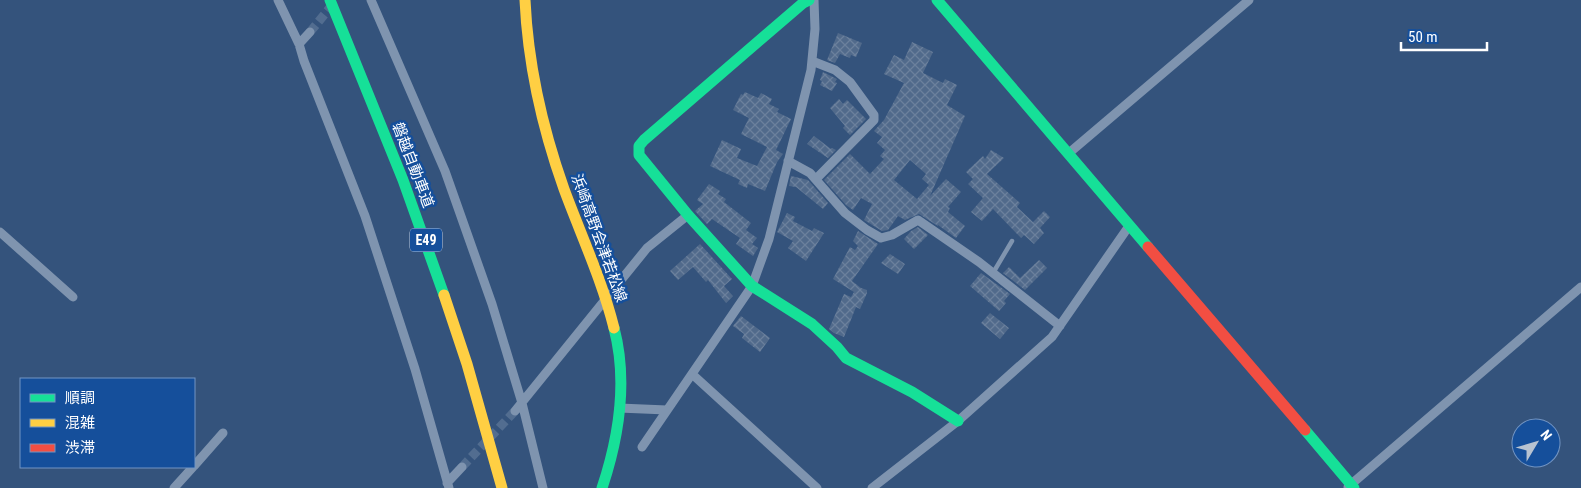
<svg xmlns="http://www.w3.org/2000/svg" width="1581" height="488" font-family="'Roboto Condensed','Noto Sans JP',sans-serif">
<defs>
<pattern id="building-cross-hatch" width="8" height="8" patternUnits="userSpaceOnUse" patternTransform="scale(1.25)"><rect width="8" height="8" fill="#516a8b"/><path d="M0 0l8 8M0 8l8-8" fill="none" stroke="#6b809c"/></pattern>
</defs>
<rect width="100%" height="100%" fill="#34537c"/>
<path fill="url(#building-cross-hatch)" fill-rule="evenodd" d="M838 33 862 43 856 57 851 55 850 58 840 54 835 63 827 60Z
M912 42 933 52 923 73 943 83 945 79 957 85 947 105 965 116 930 196 946 179 961 192 948 207 950 208 948 212 965 226 956 238 938 225V226L919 214 905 220 898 216 888 230 882 231 864 220 872 204 861 198 853 210 846 205 824 180 850 154 870 174 884 159 880 156 885 150 877 143 882 137 874 131 884 120 904 83 884 74 894 55 904 60ZM910 160 926 174 922 179 929 185 917 199 894 180Z
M823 72 837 79 835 82 837 83 832 91 820 85 822 81 820 80Z
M745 92 758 98 761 93 772 99 769 104 779 109 777 112 791 119 776 150 783 154 777 162 765 191 748 184 747 188 738 184 740 180 710 166 722 140 741 149 737 158 757 166 767 147 741 134 749 118 733 110 741 94 743 95Z
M839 99 843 104 847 100 866 119 850 135 843 128 845 126 830 108Z
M814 136 831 149 832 148 836 150 828 158 807 144Z
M991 150 1004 158 987 174 1020 203 1017 207 1033 222 1044 211 1050 217 1040 228 1044 233 1034 244 1024 235 1021 238 993 209 982 221 971 212 983 198 968 184 973 179 966 172 983 156 985 159Z
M791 176 808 180 828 203 823 209 796 187 789 186Z
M709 184 720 191 718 194 726 199 724 202 751 223 746 230 757 238 752 244 758 248 753 256 736 244 740 238 712 219 707 224 695 211 703 204 697 200Z
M787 213 795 217 793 221 812 231 814 228 824 233 806 261 788 248 793 241 777 232Z
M918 227 928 235 914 249 904 239 911 231Z
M858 231 878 244 852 281 861 288 867 290V293L860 309 856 307 844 337 834 333 829 329 844 294 851 297 854 292 833 279 850 247 855 250 858 246 853 241Z
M700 244 732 279 724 286 733 296 726 303 708 280 706 282 693 267 678 280 670 271Z
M890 254 905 264 898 274 881 263Z
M1039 260 1047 268 1025 290 1003 273 1009 267 1020 278Z
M981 273 1010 294 1004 301 1006 303 999 311 970 286Z
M990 313 1009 328 1000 339 981 323Z
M741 316 770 338 760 352 742 338 744 334 733 326Z"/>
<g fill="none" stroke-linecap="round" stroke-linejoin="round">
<path stroke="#526d90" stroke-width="9" stroke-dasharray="9 4.5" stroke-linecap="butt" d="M310 32 333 4
M462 467 515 411"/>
<path stroke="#7f94af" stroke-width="4.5" d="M993 273 1012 241"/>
<path stroke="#7f94af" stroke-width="9" d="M278 0 299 44 304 61 365 216 415 369 449 488
M371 0 445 171 492 304 522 403 543 488
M299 44 310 32
M812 61 835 70 850 82 874 115V120L816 179
M1069 153 1249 0
M788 161 810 173 845 213 867 230 881 238 892 235 918 220 979 262 1060 326
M0 232 73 297
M692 374 817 488
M619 408 667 410
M515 411 647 248 688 215
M642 447 752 286 769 239 811 70 815 29 814 0
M194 466 223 433
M447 483 462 467
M1348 487 1581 287
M174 488 193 467
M872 488 958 421 1052 337 1129 226"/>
<path stroke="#16e098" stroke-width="11" d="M330 0 403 180 444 295
M809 0 803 3 644 140 639 146V155L688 215 752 286 812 324 837 347 846 358 912 392 958 421
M937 0 1148 247
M1305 430 1354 488
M602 488C619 437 628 381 614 328"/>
<path stroke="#ffcf43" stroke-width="11" d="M525 0C528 66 542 127 564 189 581 235 602 280 614 328
M444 295 467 364 502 488"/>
<path stroke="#f24e42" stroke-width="11" d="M1148 247 1305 430"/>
</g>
<g text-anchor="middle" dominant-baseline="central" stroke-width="5" stroke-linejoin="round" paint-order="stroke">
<rect fill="#154f9b" stroke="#b9cae1" stroke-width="1" x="410" y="228.5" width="32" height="23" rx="4"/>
<g font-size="14" font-weight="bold" fill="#fff">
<text x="426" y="240">E49</text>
</g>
<g font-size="15" fill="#fff" stroke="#154f9b">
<text transform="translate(413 165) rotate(69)">磐越自動車道</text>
<text transform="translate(599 238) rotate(70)">浜崎高野会津若松線</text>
</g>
</g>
<rect x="20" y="378" width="175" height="90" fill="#154f9b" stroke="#7395c3"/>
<rect x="30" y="394" width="25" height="8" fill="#16e098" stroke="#7395c3"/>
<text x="65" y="403" font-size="15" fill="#ffffff">順調</text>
<rect x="30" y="419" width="25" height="8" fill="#ffcf43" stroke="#7395c3"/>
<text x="65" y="428" font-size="15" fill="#ffffff">混雑</text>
<rect x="30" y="444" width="25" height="8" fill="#f24e42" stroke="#7395c3"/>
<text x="65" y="453" font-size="15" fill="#ffffff">渋滞</text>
<g transform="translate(1536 443) rotate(52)"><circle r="24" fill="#154f9b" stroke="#7395c3"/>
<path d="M0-4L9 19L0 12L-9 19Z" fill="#b8c3d1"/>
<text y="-8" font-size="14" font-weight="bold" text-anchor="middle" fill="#ffffff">N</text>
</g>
<path d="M1401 42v8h86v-8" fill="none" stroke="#ffffff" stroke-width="2.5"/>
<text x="1408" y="42" font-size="15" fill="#ffffff" stroke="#154f9b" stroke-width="4" paint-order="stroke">50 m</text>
</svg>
